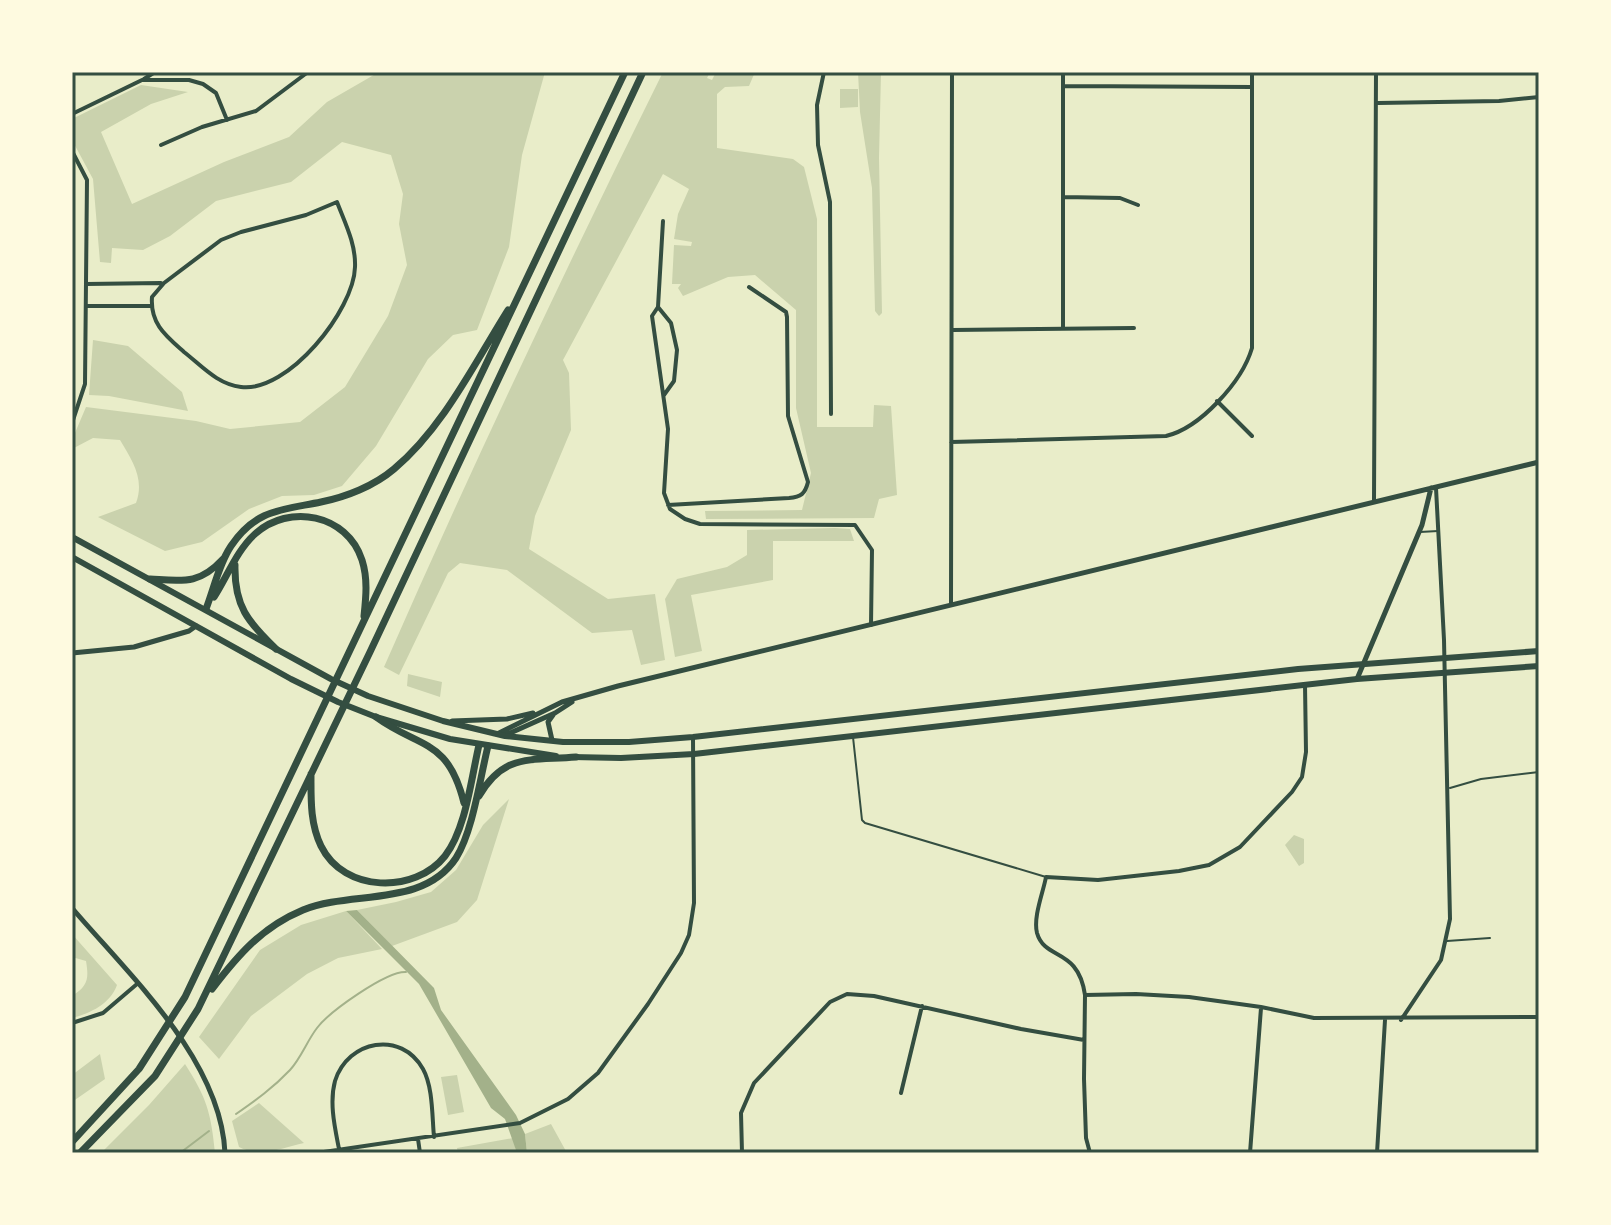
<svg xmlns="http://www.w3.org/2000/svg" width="1611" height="1225" font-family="Jost,sans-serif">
<rect width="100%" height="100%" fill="#e9edc9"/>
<path fill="#cad2ad" d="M379 72H545L522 155 509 247 477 330 453 335 428 359 376 446 342 486 314 495 282 496 249 509 202 542 165 551 98 517 136 503C145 479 132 460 120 440L93 438 72 449V440L86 407 196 421 230 429 300 422 345 387 388 316 407 265 399 224 403 194 391 155 342 142 291 182 216 201 170 236 143 250 112 248 111 263 100 262 93 179 72 140V119L141 85 188 92 151 104 101 132 132 204 224 162 289 137 327 102Z
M663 72H710L707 78 712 80 716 72H755L749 86 725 87 717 94V148L793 159 804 167 817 219V427H873L874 405 891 406 897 495 879 499 874 518 706 519 705 511 802 510 811 473 796 408V310L755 275 728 277 683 296 678 288 681 284H672L674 245 691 246 692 242 674 239 678 214 689 189 663 174 563 360 569 373 571 430 535 516 529 549 608 599 655 594 665 660 641 665 632 630 592 633 507 570 460 563 448 573 399 675 384 667C472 466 566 268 663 72Z
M858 72H881L879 158 882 313 879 316 875 311 872 188 860 112Z
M840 89H858V107L840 108Z
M93 340 128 346 182 392 188 411 109 396 89 395Z
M835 528 850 529 854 541H773V580L691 595 702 651 675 657 665 599 677 579 727 567 747 555V530Z
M408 674 442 682 440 697 407 686Z
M509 799 477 900 457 922 392 946 357 910 396 902 431 892 456 870 483 825Z
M1294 835 1304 839V863L1299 866 1285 845Z
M346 911 382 949 338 958 307 974 251 1016 219 1059 199 1037 260 950 301 925Z
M72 934 117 985C110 1004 91 1013 72 1018V996C88 986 89 979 86 961L72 957Z
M100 1054 105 1079 72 1102V1075Z
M185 1064C207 1098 211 1113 215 1153H101L149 1105Z
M457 1075 464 1112 448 1115 441 1077Z
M259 1103 304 1143C282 1148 260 1158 239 1147L232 1121Z
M551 1124 567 1153H527L525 1134Z
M513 1138 517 1153H458L457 1148Z"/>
<path fill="#a3b18a" d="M357 910 434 988 441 1010 516 1115 525 1134 527 1153H517L505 1119 491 1108 419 984 346 911Z"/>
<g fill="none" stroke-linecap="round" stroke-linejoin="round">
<path stroke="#a3b18a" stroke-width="2" d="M236 1114C256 1100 273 1088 290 1070 301 1058 307 1041 317 1028 329 1012 386 971 406 972
M180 1153 209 1131"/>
<path stroke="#344e41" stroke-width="2" d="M1420 532 1438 531
M853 737 862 820 865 823 1046 877
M1450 788 1481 779 1539 772
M1447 941 1490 938"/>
<path stroke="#344e41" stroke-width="4" d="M824 72 817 105 818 145 830 202 831 414
M144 79 155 72
M1063 86 1252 87
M1378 103 1499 101 1539 97
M72 114 142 80H189L203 84 216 93 227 120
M161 145 202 127 256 111 308 72
M72 151 87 180 85 384 72 423
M1063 197 1120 198 1138 205
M337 202C345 223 356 244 355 267 354 310 288 393 241 387 217 384 202 366 184 352 166 336 150 324 152 297L164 283 221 240 241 232 306 215Z
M663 221 658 307 652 316 668 429 664 493 670 509 685 519 700 524 855 525 872 550 871 625
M86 284 161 283
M86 306H151
M658 307 671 323 677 350 674 381 664 395
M1063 328V72
M953 330 1134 328
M1217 401 1252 436
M951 442 1166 436C1200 428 1242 382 1252 348V72
M1374 501 1376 72
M668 505 789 498C801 497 805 494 808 482L788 416 787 317 786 312 749 287
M951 605 952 72
M1085 995 1136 994 1189 997 1261 1007 1314 1018 1539 1017
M1401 1020 1441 960 1450 919 1444 640 1436 488
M72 1023 103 1013 137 984
M901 1093 922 1006
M418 1139 420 1153
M339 1149C335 1128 329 1103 335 1081 348 1040 401 1030 423 1069 433 1087 432 1116 434 1137
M317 1153 520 1123 568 1099 598 1073 648 1004 681 953 689 935 694 903 693 738
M742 1153 741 1113 754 1083 830 1002 847 994 874 996 1021 1029 1084 1040
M1090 1153 1086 1138 1084 1079 1085 995C1078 947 1045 961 1037 933 1033 917 1043 893 1046 877L1098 880 1179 871 1209 865 1240 847 1292 792 1302 777 1306 752 1305 685
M1250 1153 1261 1008
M1377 1153 1385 1020"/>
<path stroke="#344e41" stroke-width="5" d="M1357 679 1422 525 1431 488
M452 721 507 719 533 713
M497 734 562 702 618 686 1539 462
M506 735 555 713 572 702
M552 740 548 722 553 715
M72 908C130 976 221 1060 225 1153"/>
<path stroke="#344e41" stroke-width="5" d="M72 653 134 647 189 631 196 626"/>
<path stroke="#344e41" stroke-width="6" d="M72 537 331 679 368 696 443 721 505 736 563 742H629L693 737 1298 669 1539 651
M72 557 291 679 338 702 376 717 450 739 556 756
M572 757 621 758 694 754 1357 679 1539 666"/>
<path stroke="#344e41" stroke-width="7" d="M235 565C234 606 248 622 276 649
M150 579C183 581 199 585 223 559
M214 597C227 577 237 550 255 534 289 503 347 514 362 560 368 579 366 597 364 616
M206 609C214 588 219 564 231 546 256 509 282 510 321 502 346 497 374 486 394 469 443 428 474 364 508 310
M376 717C420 749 448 738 464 803
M311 774C311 799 310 823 321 846 344 893 415 894 445 856 466 829 471 779 479 745
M479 796C504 753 530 761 576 757
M212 989C238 955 262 927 303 910 352 890 423 908 456 858 473 831 480 778 488 746
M72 1142 139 1069 185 997 625 72
M80 1153 155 1076 198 1009 370 652 643 72"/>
</g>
<rect width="1611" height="1225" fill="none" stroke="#fefae0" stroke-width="148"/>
<rect x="74" y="74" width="1463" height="1077" fill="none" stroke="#344e41" stroke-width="3"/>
</svg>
